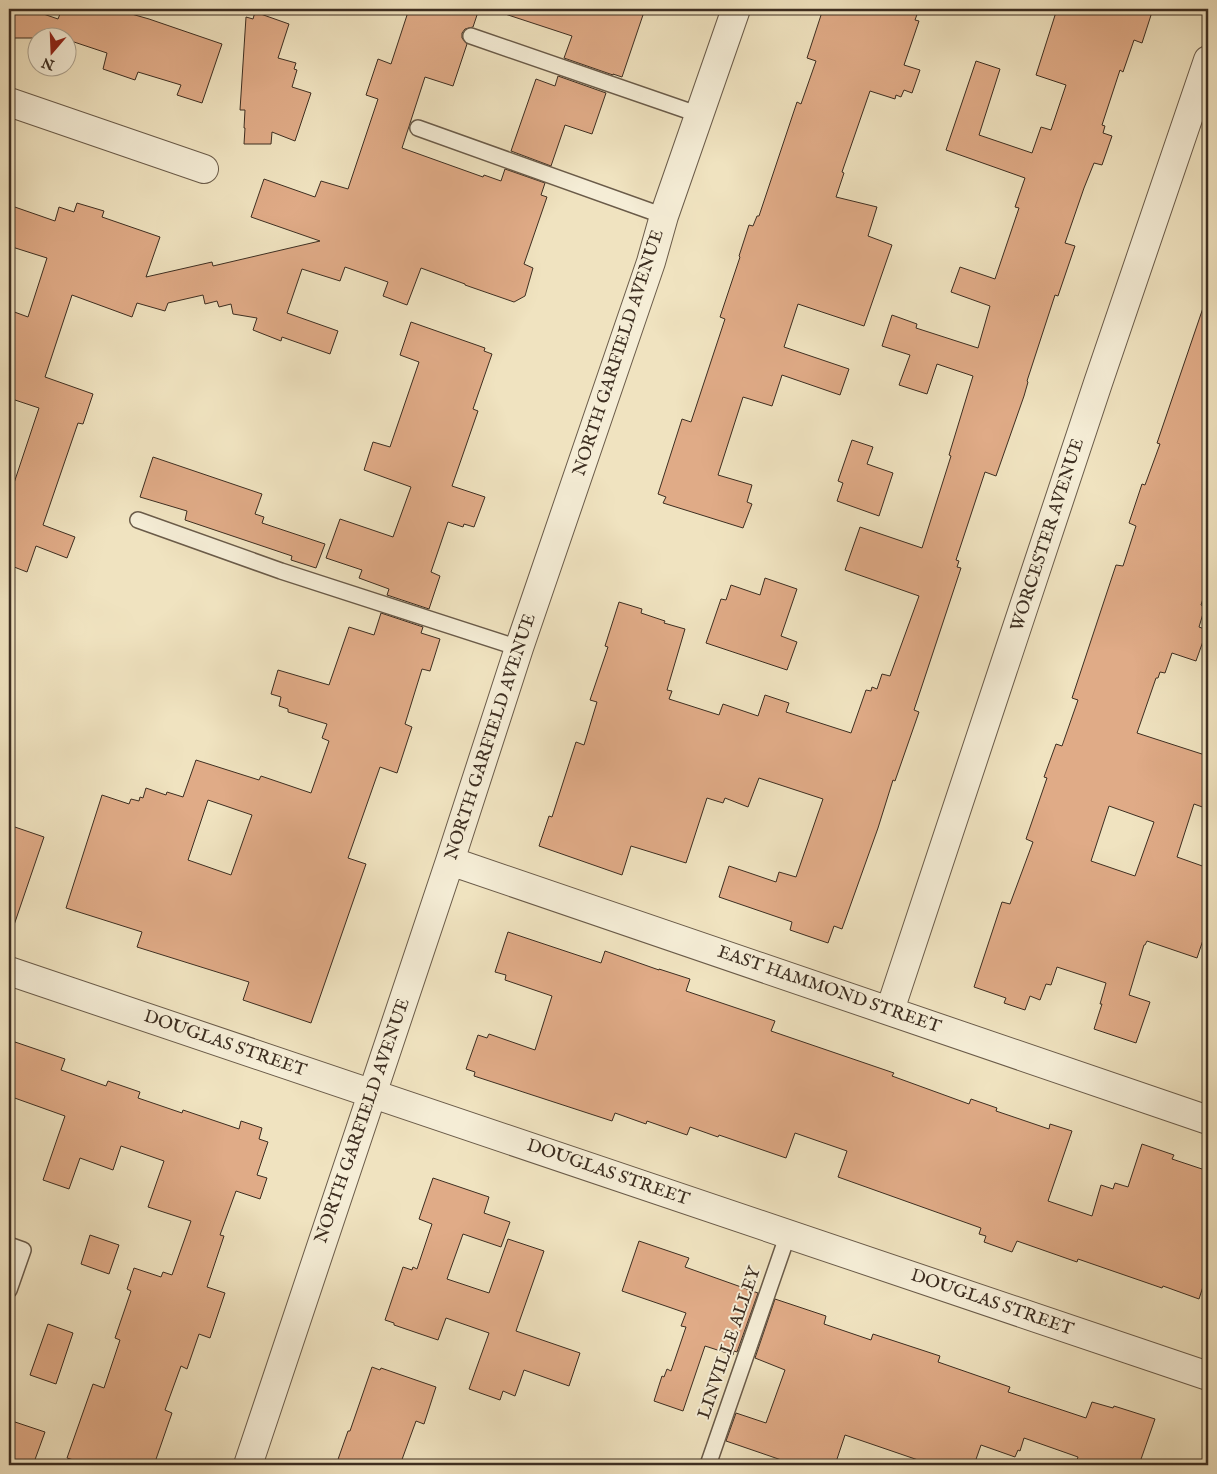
<svg xmlns="http://www.w3.org/2000/svg" width="1217" height="1474" font-family="'IM FELL English',serif">
<rect width="100%" height="100%" fill="#f0e3c0"/>
<filter id="stains"><feTurbulence type="fractalNoise" baseFrequency=".004" numOctaves="4"/><feColorMatrix values="0 0 0 0 .2 0 0 0 0 .09 0 0 0 0 .02 0 0 0 .5 -.17"/></filter>
<radialGradient id="worn" r=".72"><stop offset=".6" stop-color="#630" stop-opacity="0"/><stop offset="1" stop-color="#630" stop-opacity=".3"/></radialGradient>
<path fill="#e0ab87" stroke="#3d2e21" fill-rule="evenodd" d="M9 9H29L58 19 62 9H114L149 19 222 44 202 103 177 95 181 85 138 72 135 80 103 69 107 53 68 40V38H9Z
M409 9H479L473 27 465 29 462 33V38L467 44 453 86 425 77 402 148 483 177 484 175 501 181 505 169 545 183 541 195 547 197 524 264 533 268 525 296 514 302 465 285V284L421 268 407 305 383 296 388 282 345 267 340 281 302 269 287 313 338 331 330 354 282 337 281 341 253 330 257 318 233 314 231 304 219 307 217 301 205 304 203 295 168 303 165 311 137 303 132 317 72 295 45 377 93 394 83 424 78 423 43 525 75 537 67 558 36 546 27 572 9 565V498L39 408 9 398V310L28 317 47 258 9 246V205L55 221 59 207 74 212 77 203 104 211 102 217 160 237 146 277 212 262 213 266 320 241 251 217 264 179 315 197 321 181 348 189 378 99 366 95 378 59 391 64Z
M503 9H645L622 77 613 74V75L564 58 572 36 502 13Z
M823 9H919L915 20 919 21 904 65 920 70 912 93 904 90 901 97 896 95 895 99 870 91 842 172 844 173 836 197 877 207 868 236 892 245 864 326 798 304 784 347 849 369 840 395 782 375 772 406 743 397 718 475 752 485 747 502 752 504 743 528 663 503 666 497 658 494 682 419 691 422 725 319 720 317 740 257 739 256 749 225 753 226 757 216H759L797 102 801 104 816 61 807 58Z
M1057 9H1153L1142 43 1134 40 1123 72 1120 70 1102 125 1105 126 1103 133 1112 136 1102 165 1094 163 1084 188 1065 243 1075 246 1058 296 1055 295 1027 381 1028 382 1024 396 996 476 985 472 956 560 959 561 957 567 961 568 914 710 919 712 895 781 893 780 878 828 842 929 834 926 828 943 790 930 792 922 719 897 729 866 776 882 779 872 796 877 823 799 759 778 748 807 725 798 723 803 707 798 686 863 631 846 622 875 539 846 549 816 552 817 576 742 584 745 597 702 590 700 608 647 605 646 619 602 642 609 641 613 665 621 664 623 685 629 667 690 672 691 669 699 719 715 723 704 758 716 765 695 789 703 786 712 851 733 866 690 871 691 872 687 877 689 882 674 890 676 919 596 845 570 860 527 922 548 951 456 949 455 973 376 937 364 927 394 899 385 910 355 882 346 892 315 917 324 916 328 978 348 990 306 951 292 960 267 995 279 1019 208 1015 207 1025 178 946 150 976 61 1000 69 979 135 1032 153 1041 127 1051 130 1066 85 1036 75Z
M255 12 289 24 278 58 296 63 294 69 297 70 292 87 311 93 295 141 272 132 271 144H244L245 128H244L245 110H240L246 17 253 19Z
M558 76 606 93 592 134 565 125 551 166 511 151 536 79 555 86Z
M1204 305 1208 306V583L1201 605 1205 607 1199 627 1207 630 1196 661 1172 653 1165 673 1160 672 1158 678H1156L1137 733 1208 756V809L1194 804 1177 857 1208 868V925L1197 958 1147 941 1145 945H1144L1129 995 1150 1002 1136 1043 1094 1029 1102 1004H1100L1106 983 1057 967 1051 985 1046 984 1040 1000 1030 996 1025 1010 1004 1003 1006 998 974 987 1002 902 1010 904 1033 842 1026 839 1047 778 1044 777 1056 744 1062 746 1078 700 1072 698 1116 565 1123 566 1136 526 1129 523 1142 484 1145 485 1160 444 1157 443ZM1109 806 1154 822 1135 876 1091 861Z
M411 322 485 348 484 351 492 354 473 409 478 411 452 486 485 497 474 527 464 524 463 527 448 522 431 572 440 576 429 609 387 595 389 589 359 578 362 570 326 558 340 519 393 537 411 487 364 470 373 442 390 447 419 362 400 355Z
M852 440 873 447 867 464 893 473 879 516 837 501 843 483 838 481Z
M153 457 262 494 255 514 264 517 262 523 325 544 316 568 291 560 292 556 185 520 187 511 140 497Z
M765 578 797 589 781 636 797 642 787 670 706 643 721 599 726 600 731 585 760 595Z
M381 613 423 627 421 633 440 639 430 671 422 669 405 724 412 727 397 773 380 767 348 858 366 864 311 1023 243 1000 249 982 137 947 142 932 66 908 102 795 129 804 131 799 139 801 140 797 143 798 146 788 166 795 167 792 183 797 196 760 259 780 261 776 311 793 329 741 322 738 327 724 288 712V709L279 706 281 697 271 694 278 670 329 685 349 627 374 635ZM208 800 252 815 231 875 188 860Z
M9 825 44 837 13 928 9 927Z
M508 932 601 963 605 951 659 970V969L690 979 686 991 775 1021 771 1031 894 1073 892 1076 969 1104 971 1099 997 1108 996 1111 1049 1129 1050 1124 1072 1131 1048 1201 1092 1216 1101 1185 1113 1189 1115 1183 1128 1187 1142 1144 1174 1155 1172 1159 1208 1171V1271L1199 1299 1163 1286 1162 1288 1078 1259 1077 1262 1017 1241 1012 1252 984 1242 986 1236 979 1234 981 1228 838 1177 847 1151 795 1133 786 1158 719 1135 718 1137 690 1127 687 1135 647 1121 646 1124 615 1113 612 1121 474 1076 475 1072 466 1069 478 1035 487 1038 489 1034 535 1050 552 996 505 980 506 975 495 972Z
M15 1042 65 1059 61 1070 106 1086 108 1081 140 1092 138 1098 182 1113 183 1110 239 1129 241 1121 262 1128 259 1139 268 1142 257 1175 267 1178 260 1199 236 1191 220 1235 224 1236 207 1287 225 1293 210 1338 199 1334 187 1369 181 1366 165 1410 172 1413 154 1465H90L67 1458 93 1384 104 1388 120 1340 115 1338 131 1291 127 1289 134 1268 161 1277 163 1272 172 1275 191 1221 148 1207 164 1161 121 1146 113 1170 80 1158 69 1189 43 1180 65 1116 9 1096V1059Z
M433 1178 489 1197 484 1213 510 1222 501 1247 463 1234 447 1279 489 1293 508 1239 544 1251 516 1331 580 1353 569 1386 524 1370 515 1396 503 1391 500 1400 469 1389 489 1333 446 1318 438 1340 394 1325V1323L385 1320 403 1267 412 1270 413 1267 417 1269 432 1224 419 1219Z
M90 1235 119 1245 109 1274 81 1264Z
M639 1241 689 1258 685 1267 758 1293 737 1352 734 1351 733 1355 705 1346 683 1411 654 1401 662 1376 664 1377 667 1369 671 1371 686 1327 681 1326 686 1313 622 1291Z
M775 1299 826 1316 824 1324 871 1340 873 1334 940 1356 938 1362 1010 1387 1008 1392 1086 1418 1092 1402 1113 1408 1114 1406 1155 1419 1139 1465H1075L1078 1457 1024 1438 1020 1451 1018 1450 1015 1457 981 1445 974 1465H919L921 1461 845 1435 835 1465H796L726 1441 736 1413 766 1423 785 1370 755 1358Z
M48 1324 73 1333 56 1384 30 1375Z
M372 1367 380 1370 381 1368 436 1387 424 1424 416 1421 400 1465H336L348 1431H350Z
M9 1420 45 1432 33 1465H9Z"/>
<g fill="none" stroke-linecap="round" stroke-linejoin="round">
<g stroke="#6a5b49" stroke-width="18">
<path id="service" d="M471 36 700 115
M418 128 664 216
M138 520 281 571 519 648
M9 1245 23 1250 9 1290
M708 1465 788 1234"/>
</g>
<g stroke="#6a5b49" stroke-width="30">
<path id="minor" d="M9 102 204 169
M450 861 1208 1120
M9 971 1208 1376
M890 1010 1098 383 1208 60
M248 1465 450 861 519 648 651 262 664 216 736 9"/>
</g>
<use href="#service" stroke="#f5edd6" stroke-width="15"/>
<use href="#minor" stroke="#f5edd6" stroke-width="28"/>
</g>
<g text-anchor="middle" dominant-baseline="central" stroke-width="4" stroke-linejoin="round" paint-order="stroke">
<g font-size="18" fill="#3d2e21" stroke="#f5edd6">
<text transform="translate(619 353) rotate(-72)">NORTH GARFIELD AVENUE</text>
<text transform="translate(1048 535) rotate(-72)">WORCESTER AVENUE</text>
<text transform="translate(491 737) rotate(-72)">NORTH GARFIELD AVENUE</text>
<text transform="translate(829 990) rotate(19)">EAST HAMMOND STREET</text>
<text transform="translate(225 1044) rotate(19)">DOUGLAS STREET</text>
<text transform="translate(363 1121) rotate(-71)">NORTH GARFIELD AVENUE</text>
<text transform="translate(608 1173) rotate(19)">DOUGLAS STREET</text>
<text transform="translate(992 1303) rotate(19)">DOUGLAS STREET</text>
<text transform="translate(730 1343) rotate(-71)">LINVILLE ALLEY</text>
</g>
</g>
<rect width="1217" height="1474" fill="none" stroke="#f0e3c0" stroke-width="30"/>
<rect x="10" y="10" width="1197" height="1454" fill="none" stroke="#3d2e21" stroke-width="2.5"/>
<rect x="15" y="15" width="1187" height="1444" fill="none" stroke="#3d2e21"/>
<g transform="translate(52 52) rotate(199)"><circle r="24" fill="#f5edd6" stroke="#aba18e"/>
<path d="M0-4L9 19L0 12L-9 19Z" fill="#8f2418"/>
<text y="-8" font-size="14" font-weight="bold" text-anchor="middle" fill="#3d2e21">N</text>
</g>
<rect width="100%" height="100%" filter="url(#stains)"/>
<rect width="100%" height="100%" fill="url(#worn)"/>
</svg>
